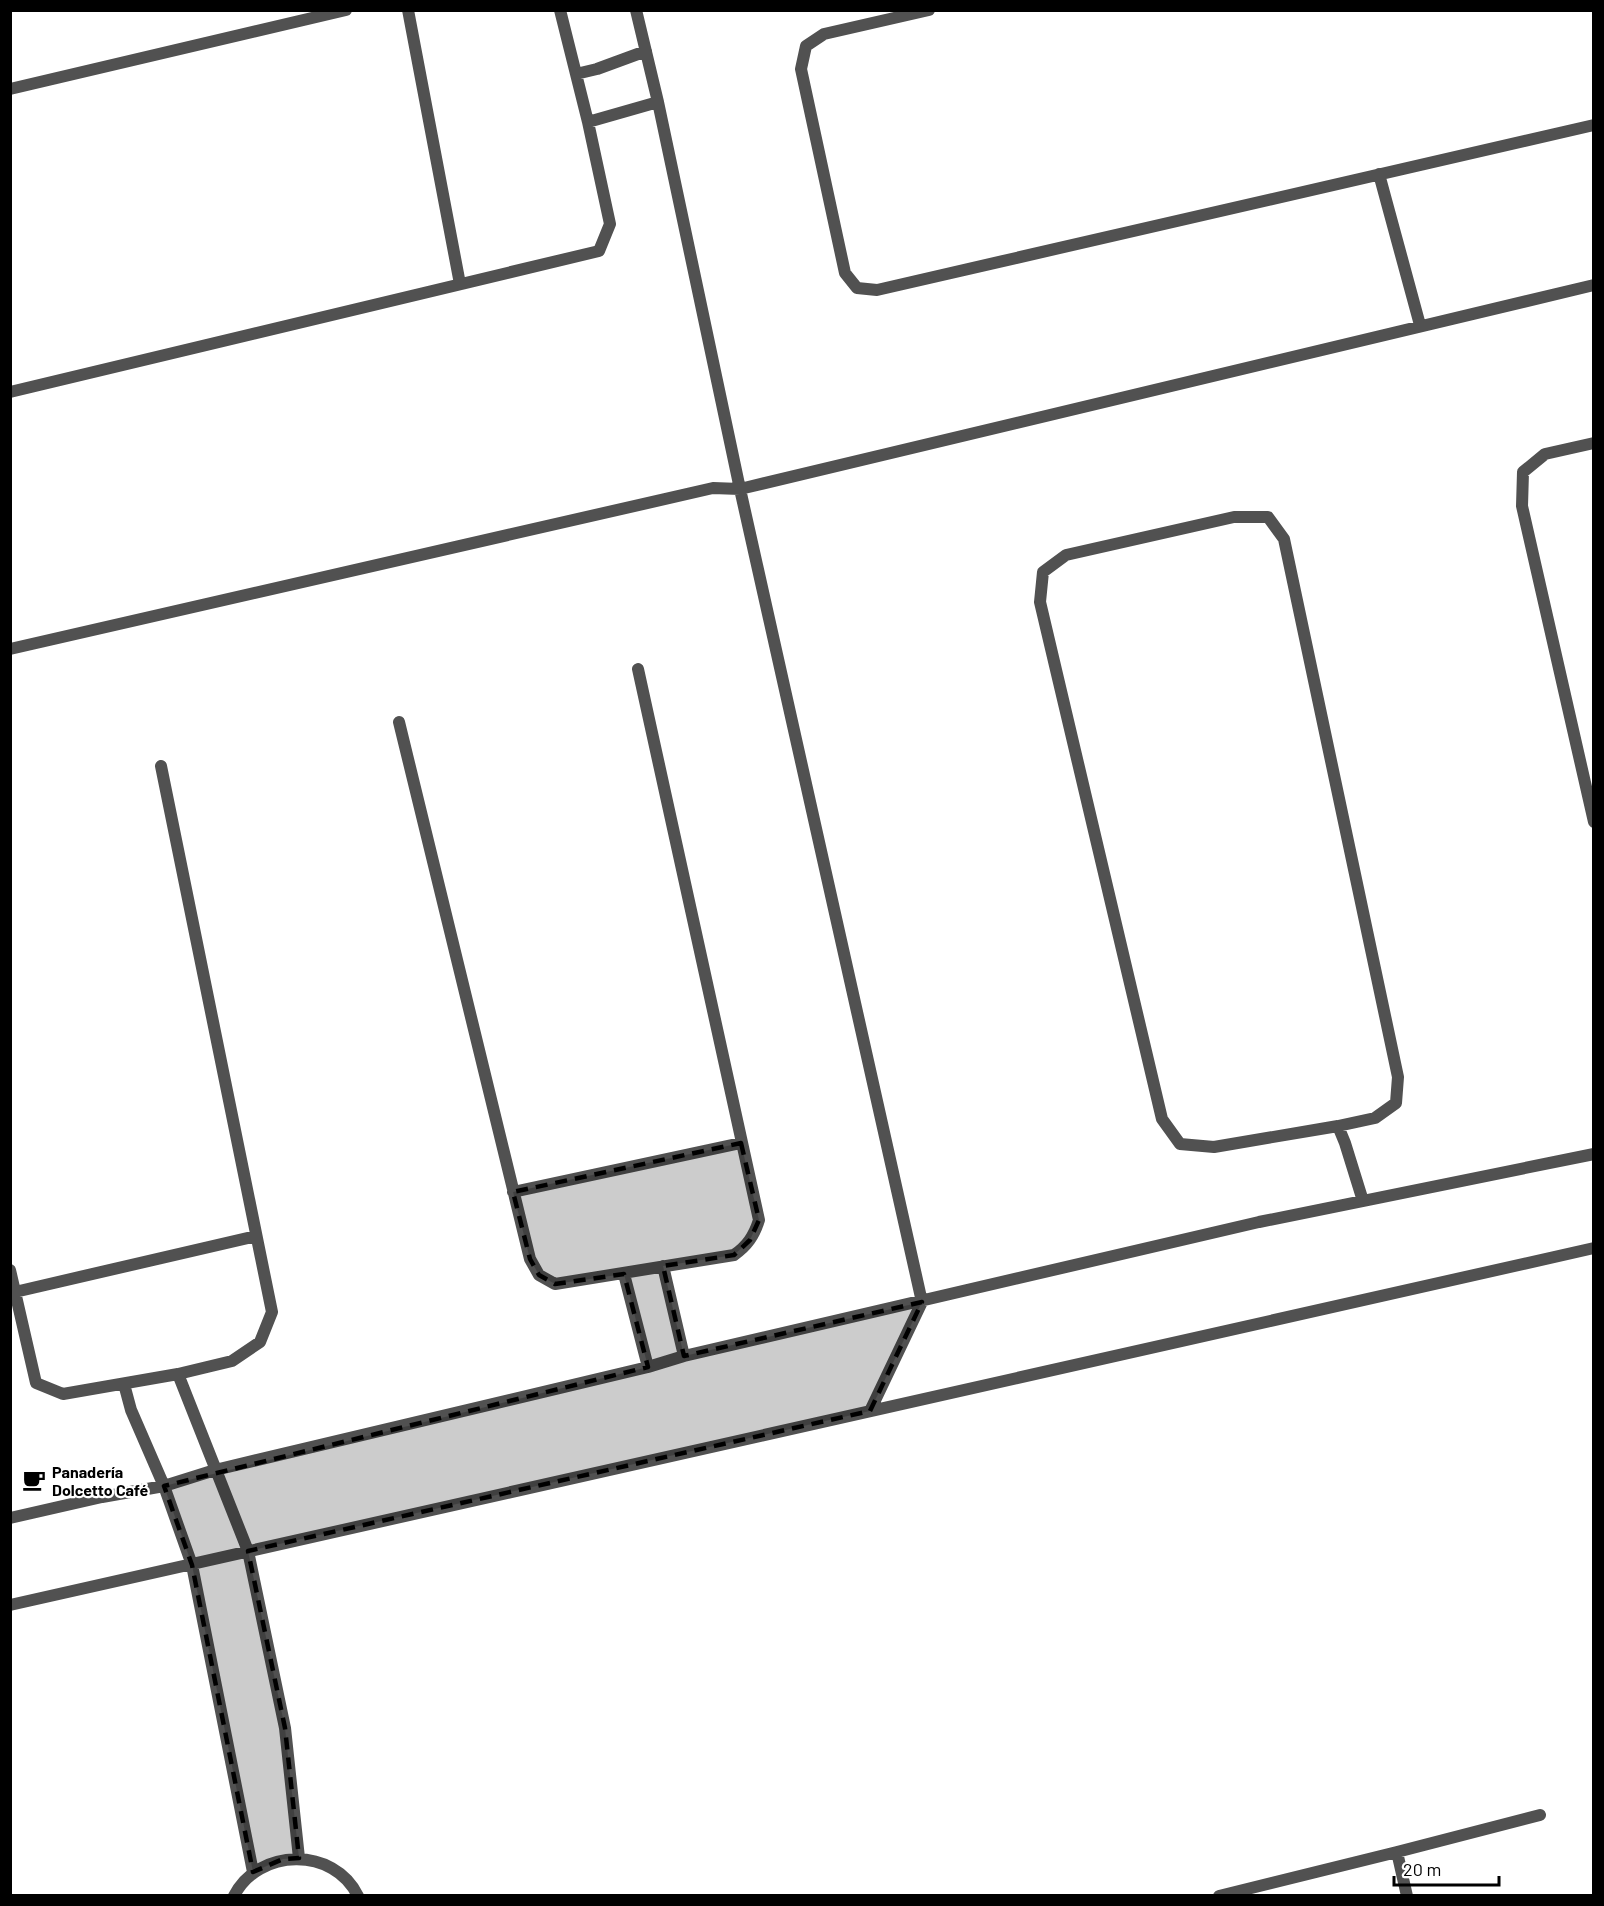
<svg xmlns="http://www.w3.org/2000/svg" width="1604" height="1906" font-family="Barlow,sans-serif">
<rect width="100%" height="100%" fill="#fff"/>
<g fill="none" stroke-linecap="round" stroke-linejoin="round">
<path stroke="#515151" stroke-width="12" d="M408 10 460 284
M636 10 658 102 740 489 922 1302 870 1411
M929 10 824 34 806 46 801 69 845 273 857 288 877 290 1594 125
M576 74 597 69 646 51
M10 89 346 10
M588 122 658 102
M1379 174 1420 325
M10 392 599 251 610 224 588 122 560 10
M1594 443 1545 454 1523 472 1522 506 1594 822
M1234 517H1268L1284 539 1398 1077 1396 1103 1375 1118 1338 1126 1214 1147 1180 1144 1162 1119 1040 602 1043 572 1066 555Z
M10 649 713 488 740 489 1594 285
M399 722 530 1259 539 1275 555 1284 734 1255C747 1246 754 1236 759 1220L638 669
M1338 1126 1345 1143 1363 1201
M513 1192 741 1143
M663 1266 684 1356
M10 1270 36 1383 63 1394 178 1374 232 1361 260 1342 272 1312 161 766
M624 1274 648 1367
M15 1292 256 1236
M178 1374 248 1551 285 1728 299 1858
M124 1384 131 1410 164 1486 192 1565 253 1872
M10 1518 102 1497 164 1486 215 1470 648 1367 684 1356 1259 1222 1594 1154
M10 1605 1594 1248
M1397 1852 1407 1896
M234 1896C258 1848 334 1846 358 1896
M1219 1896 1397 1852 1540 1815"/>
</g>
<path fill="#000" fill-opacity="0.2" stroke="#000" stroke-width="4.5" stroke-dasharray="12 8" stroke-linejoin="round" d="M741 1143 759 1220 750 1240 734 1255 663 1266 684 1356 922 1302 870 1411 248 1551 285 1728 299 1858 283 1859 253 1872 192 1565 164 1486 648 1367 624 1274 555 1284 539 1275 530 1259 513 1192Z"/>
<defs>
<g id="cafe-bare" transform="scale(1.8)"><path d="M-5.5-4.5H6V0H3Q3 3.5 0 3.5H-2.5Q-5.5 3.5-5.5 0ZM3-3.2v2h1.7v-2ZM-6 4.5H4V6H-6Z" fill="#000" stroke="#fff" stroke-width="2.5" paint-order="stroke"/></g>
</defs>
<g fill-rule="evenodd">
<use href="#cafe-bare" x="34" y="1480"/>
</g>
<g text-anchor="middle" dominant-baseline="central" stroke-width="4.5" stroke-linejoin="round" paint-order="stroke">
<g font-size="16" font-weight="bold" fill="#000" stroke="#fff" text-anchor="start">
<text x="52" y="1471">Panadería<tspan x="52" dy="18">Dolcetto Café</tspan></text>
</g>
</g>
<rect width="1604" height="1906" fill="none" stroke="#000000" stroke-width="24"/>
<path d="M1394 1876v9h105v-9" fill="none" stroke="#000000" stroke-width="3"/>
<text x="1403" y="1876" font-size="18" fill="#000000" stroke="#ffffff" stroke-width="4.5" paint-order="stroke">20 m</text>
</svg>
